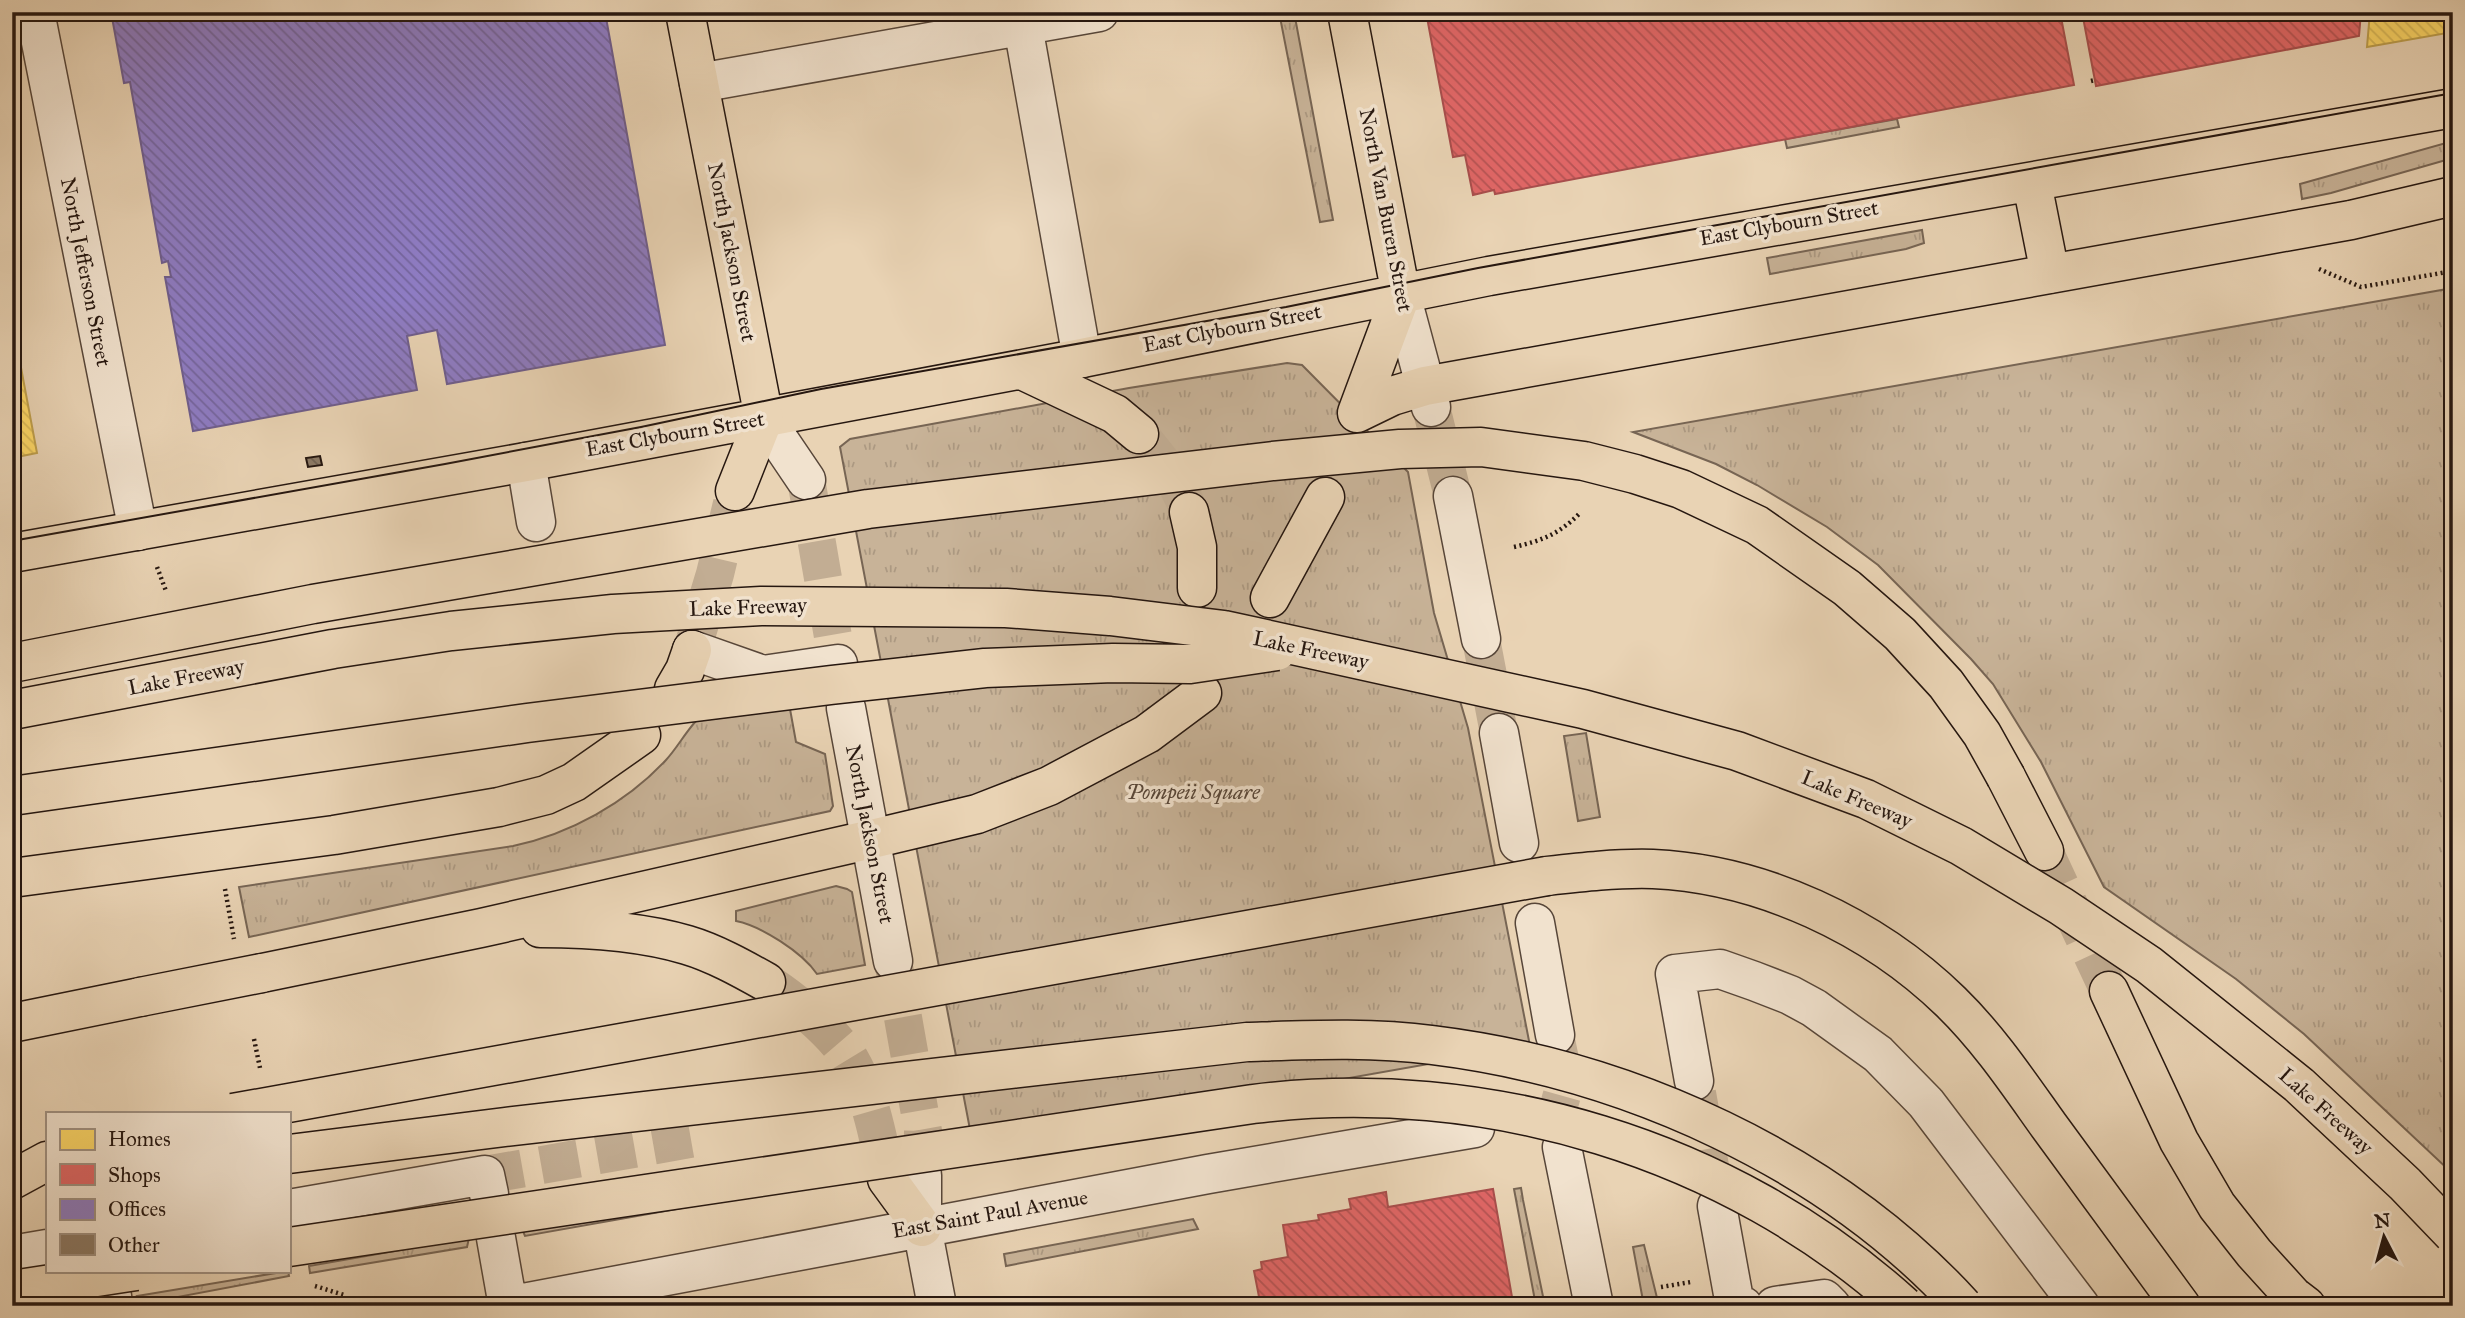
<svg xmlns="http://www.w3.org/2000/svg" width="2465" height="1318" font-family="'IM FELL Great Primer',serif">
<defs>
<pattern id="grass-tufts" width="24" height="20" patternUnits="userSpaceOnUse" patternTransform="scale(1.75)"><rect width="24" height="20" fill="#c8b398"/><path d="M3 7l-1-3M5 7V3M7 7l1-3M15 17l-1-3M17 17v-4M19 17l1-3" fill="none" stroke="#ac9982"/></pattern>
<pattern id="homes-back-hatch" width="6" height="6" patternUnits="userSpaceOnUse" patternTransform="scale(1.75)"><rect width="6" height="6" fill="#ffd966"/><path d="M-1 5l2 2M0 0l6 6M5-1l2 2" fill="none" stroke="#daba57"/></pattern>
<pattern id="shops-back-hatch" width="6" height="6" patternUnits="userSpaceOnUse" patternTransform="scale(1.75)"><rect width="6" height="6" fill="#e06666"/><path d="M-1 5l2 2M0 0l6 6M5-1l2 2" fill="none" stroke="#b55353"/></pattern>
<pattern id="offices-back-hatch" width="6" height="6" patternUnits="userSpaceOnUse" patternTransform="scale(1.75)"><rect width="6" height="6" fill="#8e7cc3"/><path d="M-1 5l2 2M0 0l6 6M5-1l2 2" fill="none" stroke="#74659d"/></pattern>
<pattern id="building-back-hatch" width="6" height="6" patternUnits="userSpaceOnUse" patternTransform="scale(1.75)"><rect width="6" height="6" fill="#8b7965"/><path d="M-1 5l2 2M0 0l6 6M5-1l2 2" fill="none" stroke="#716252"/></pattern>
</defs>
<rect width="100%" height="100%" fill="#e9d3b4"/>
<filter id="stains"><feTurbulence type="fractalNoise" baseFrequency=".00286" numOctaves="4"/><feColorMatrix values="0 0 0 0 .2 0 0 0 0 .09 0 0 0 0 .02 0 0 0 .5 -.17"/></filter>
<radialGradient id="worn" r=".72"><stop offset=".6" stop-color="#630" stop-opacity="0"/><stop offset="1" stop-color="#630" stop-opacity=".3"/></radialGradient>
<path fill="url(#grass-tufts)" stroke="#776554" stroke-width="2" d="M1279 12H1294L1333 220 1320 222Z
M1897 119 1899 127 1787 148 1785 139Z
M2453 141V158L2331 193 2302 199 2300 184Z
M1922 230 1924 243 1906 249 1770 274 1767 258Z
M2453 288V1174L2304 1034 2236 979 2104 887 2041 762 1993 684 1971 659 1878 565 1827 527 1757 485 1716 464 1633 432Z
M1287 363 1302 365 1408 472 1434 613 1468 728 1530 1046 977 1144 972 1140 840 447 850 439 1129 388Z
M790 709 796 742 825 754 833 806 830 811 249 937 239 887 513 846C570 834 626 803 666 760 677 748 685 733 696 721Z
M1586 733 1600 817 1578 821 1564 736Z
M836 886 847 889 852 892 865 965 817 974C802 952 761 926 736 921V911Z
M1521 1188 1523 1200 1545 1306H1536L1514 1189Z
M778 1191 525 1236 522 1229Z
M1193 1219 1198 1229 1006 1266 1004 1254Z
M469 1238 467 1247 310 1273 309 1266Z
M1644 1245 1659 1306H1644L1633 1247Z
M288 1271 289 1276 141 1304 137 1296Z"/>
<path fill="url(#homes-back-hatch)" stroke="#be9f4c" stroke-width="2" d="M2370 12H2453V32L2367 47Z
M16 341 37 453 12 458V342Z"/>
<path fill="url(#shops-back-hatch)" stroke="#a84e4c" stroke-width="2" d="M1426 12H2060L2074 85 1495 194 1494 190 1473 195 1465 155 1453 157Z
M2082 12H2361L2359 36 2096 86Z
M1493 1189 1512 1297 1465 1306H1297V1302L1269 1306 1268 1300 1260 1302 1254 1271 1262 1269 1261 1262 1288 1257 1283 1225 1319 1220 1318 1215 1351 1209 1349 1199 1386 1192 1388 1207Z"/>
<path fill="url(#offices-back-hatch)" stroke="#6f5e8d" stroke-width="2" d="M111 12H349L350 21 401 12H605L665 345 447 384 437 330 407 336 417 390 193 431 165 277H171L168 261 162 263 130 82 124 83Z"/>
<path fill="url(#building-back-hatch)" stroke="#261710" stroke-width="2" d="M320 456 322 465 308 467 306 458Z"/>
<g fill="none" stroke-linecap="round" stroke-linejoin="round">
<path stroke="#c2ad93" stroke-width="38" stroke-dasharray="38 19" stroke-linecap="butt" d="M1431 407 1453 496
M807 485 843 695
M1481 639 1499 733
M893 961 923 1131 922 1175
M1556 1040 1565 1084 1556 1116 1562 1147
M1697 1093 1717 1206
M485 1175 707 1136"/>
<path stroke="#c2ad93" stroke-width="38" stroke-dasharray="38 19" stroke-linecap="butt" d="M1139 434C1159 459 1179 482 1189 512"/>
<path stroke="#c2ad93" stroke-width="38" stroke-dasharray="38 19" stroke-linecap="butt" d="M692 650 715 574 735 491
M2044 851 2109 991
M766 982C791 997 835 1034 850 1059 871 1095 878 1139 887 1179"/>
<g stroke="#574639" stroke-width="41">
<path id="minor" d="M35 12 138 531
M1023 26 1082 358
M699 83 1099 12
M1401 295 1431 407
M764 418 806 480
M526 462 536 522
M1453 496 1481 639
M692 650 763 675 838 664
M846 708 893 961
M1499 733 1519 843
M1535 923 1555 1035
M1694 1081 1675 974 1720 969 1754 981 1790 995 1814 1008 1878 1054 1926 1103 2080 1306
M1562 1147 1594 1306
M922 1175V1227L937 1306
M1717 1206 1735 1305 1743 1306
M289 1209 485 1175 489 1194
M496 1238 508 1306
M12 1255 47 1249
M112 1296 113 1306
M507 1306 1208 1174 1475 1128
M1775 1306 1824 1299 1831 1306"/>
</g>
<g stroke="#261710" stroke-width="41">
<path id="major" d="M685 12 764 418
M1347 12 1401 295
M2032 183 2050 274
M1022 370 1115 414 1139 434
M1357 413 1392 396 1425 386 2351 220 2453 196
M1357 413 1401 295
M1189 512 1197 547V588
M12 553 526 462 1082 358 1489 276 2453 108
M1270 598 1325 497
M872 839 977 814 1049 786 1147 734 1202 693"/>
</g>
<g stroke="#261710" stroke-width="41">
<path id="highway" d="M735 491 764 418
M674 689 685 670 692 650
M2006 777 2044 851
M1547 876C1582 872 1617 868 1653 869 1762 874 1873 926 1951 1002 1989 1039 2019 1084 2049 1126 2093 1186 2137 1246 2181 1306
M12 878 334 835 499 807 546 795 574 782 641 735
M540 928C588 928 640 931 687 945 714 953 741 968 766 982
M262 973 481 928 872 839
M2109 991 2179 1141 2217 1206 2254 1253 2293 1296 2306 1306
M12 1023 140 997
M887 1179 922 1227
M12 1180 47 1161"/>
</g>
<path stroke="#261710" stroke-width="4.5" stroke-dasharray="2 3.5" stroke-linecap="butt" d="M2091 81 2095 80
M2319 269 2361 287 2453 271
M1514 547C1541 541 1559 534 1579 514
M157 567 166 591
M225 889 234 939
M254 1039 260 1068
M315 1286 344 1295
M1661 1287 1691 1282"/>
<use href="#minor" stroke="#f1e2ce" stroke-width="38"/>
<use href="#major" stroke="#e9d3b4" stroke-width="38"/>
<use href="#highway" stroke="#e9d3b4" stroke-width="38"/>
<path stroke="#261710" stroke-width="2" d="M12 541 445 464 641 427 821 389 1286 307 1478 268 2453 93"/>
<g stroke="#261710" stroke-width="41" stroke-linecap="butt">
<path id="highway-bridge" d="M12 663 313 604 868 509 1273 461 1400 449 1481 447 1584 461 1635 474 1681 489 1757 525 1847 588 1900 634 1946 684 1982 734 2006 777
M12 710 333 649 451 631 613 614 761 606 1006 608 1110 616 1224 630 1583 709 1737 751 1866 799 1961 846 2061 906 2149 965 2299 1085 2405 1184 2453 1234
M12 796 527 723 831 685 985 668 1113 663 1190 664 1277 651
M140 997 262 973
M233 1113 1547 876
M289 1154 505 1127 1247 1042C1309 1040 1371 1037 1432 1045 1627 1069 1830 1160 1963 1306
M289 1247 1253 1104C1485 1075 1730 1148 1904 1306
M12 1290 136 1271"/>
</g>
<use href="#highway-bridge" stroke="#e9d3b4" stroke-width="38"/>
</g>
<g text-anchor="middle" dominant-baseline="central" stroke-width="7" stroke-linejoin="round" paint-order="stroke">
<g font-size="21" fill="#261710" stroke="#f1e2ce">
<text transform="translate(1386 210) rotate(79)">North Van Buren Street</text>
<text transform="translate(1789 223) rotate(-10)">East Clybourn Street</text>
<text transform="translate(732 252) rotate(79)">North Jackson Street</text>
<text transform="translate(86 272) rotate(79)">North Jefferson Street</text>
<text transform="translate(1232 328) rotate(-11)">East Clybourn Street</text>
<text transform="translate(675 434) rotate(-10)">East Clybourn Street</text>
<text transform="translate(748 607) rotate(-2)">Lake Freeway</text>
<text transform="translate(1311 650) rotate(12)">Lake Freeway</text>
<text transform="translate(186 677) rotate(-11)">Lake Freeway</text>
<text transform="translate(1857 799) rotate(23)">Lake Freeway</text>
<text transform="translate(870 834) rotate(79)">North Jackson Street</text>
<text transform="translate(2326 1111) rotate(42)">Lake Freeway</text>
<text transform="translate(990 1214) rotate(-10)">East Saint Paul Avenue</text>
</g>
<g font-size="21" font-style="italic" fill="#574639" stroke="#f1e2ce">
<text x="1193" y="792">Pompeii Square</text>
</g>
</g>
<rect width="2465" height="1318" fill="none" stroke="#e9d3b4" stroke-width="42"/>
<rect x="14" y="14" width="2437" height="1290" fill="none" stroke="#261710" stroke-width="3.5"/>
<rect x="21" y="21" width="2423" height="1276" fill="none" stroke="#261710" stroke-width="2"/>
<rect x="46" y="1112" width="245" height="161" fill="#f1e2ce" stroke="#a09182" stroke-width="2"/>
<rect x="60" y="1129" width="35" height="21" fill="#ffd966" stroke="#a09182" stroke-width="2"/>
<text x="108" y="1146" font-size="21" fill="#261710">Homes</text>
<rect x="60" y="1164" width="35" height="21" fill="#e06666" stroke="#a09182" stroke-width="2"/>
<text x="108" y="1182" font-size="21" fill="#261710">Shops</text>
<rect x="60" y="1199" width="35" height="21" fill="#8e7cc3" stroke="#a09182" stroke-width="2"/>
<text x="108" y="1216" font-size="21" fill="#261710">Offices</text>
<rect x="60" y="1234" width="35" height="21" fill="#8b7965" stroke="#a09182" stroke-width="2"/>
<text x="108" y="1252" font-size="21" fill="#261710">Other</text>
<g transform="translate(2384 1237) rotate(354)" stroke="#f1e2ce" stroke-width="5" paint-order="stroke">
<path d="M0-5L12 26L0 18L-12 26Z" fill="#261710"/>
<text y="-10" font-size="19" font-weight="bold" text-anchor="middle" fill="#261710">N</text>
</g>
<rect width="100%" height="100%" filter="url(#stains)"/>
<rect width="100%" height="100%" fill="url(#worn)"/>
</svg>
